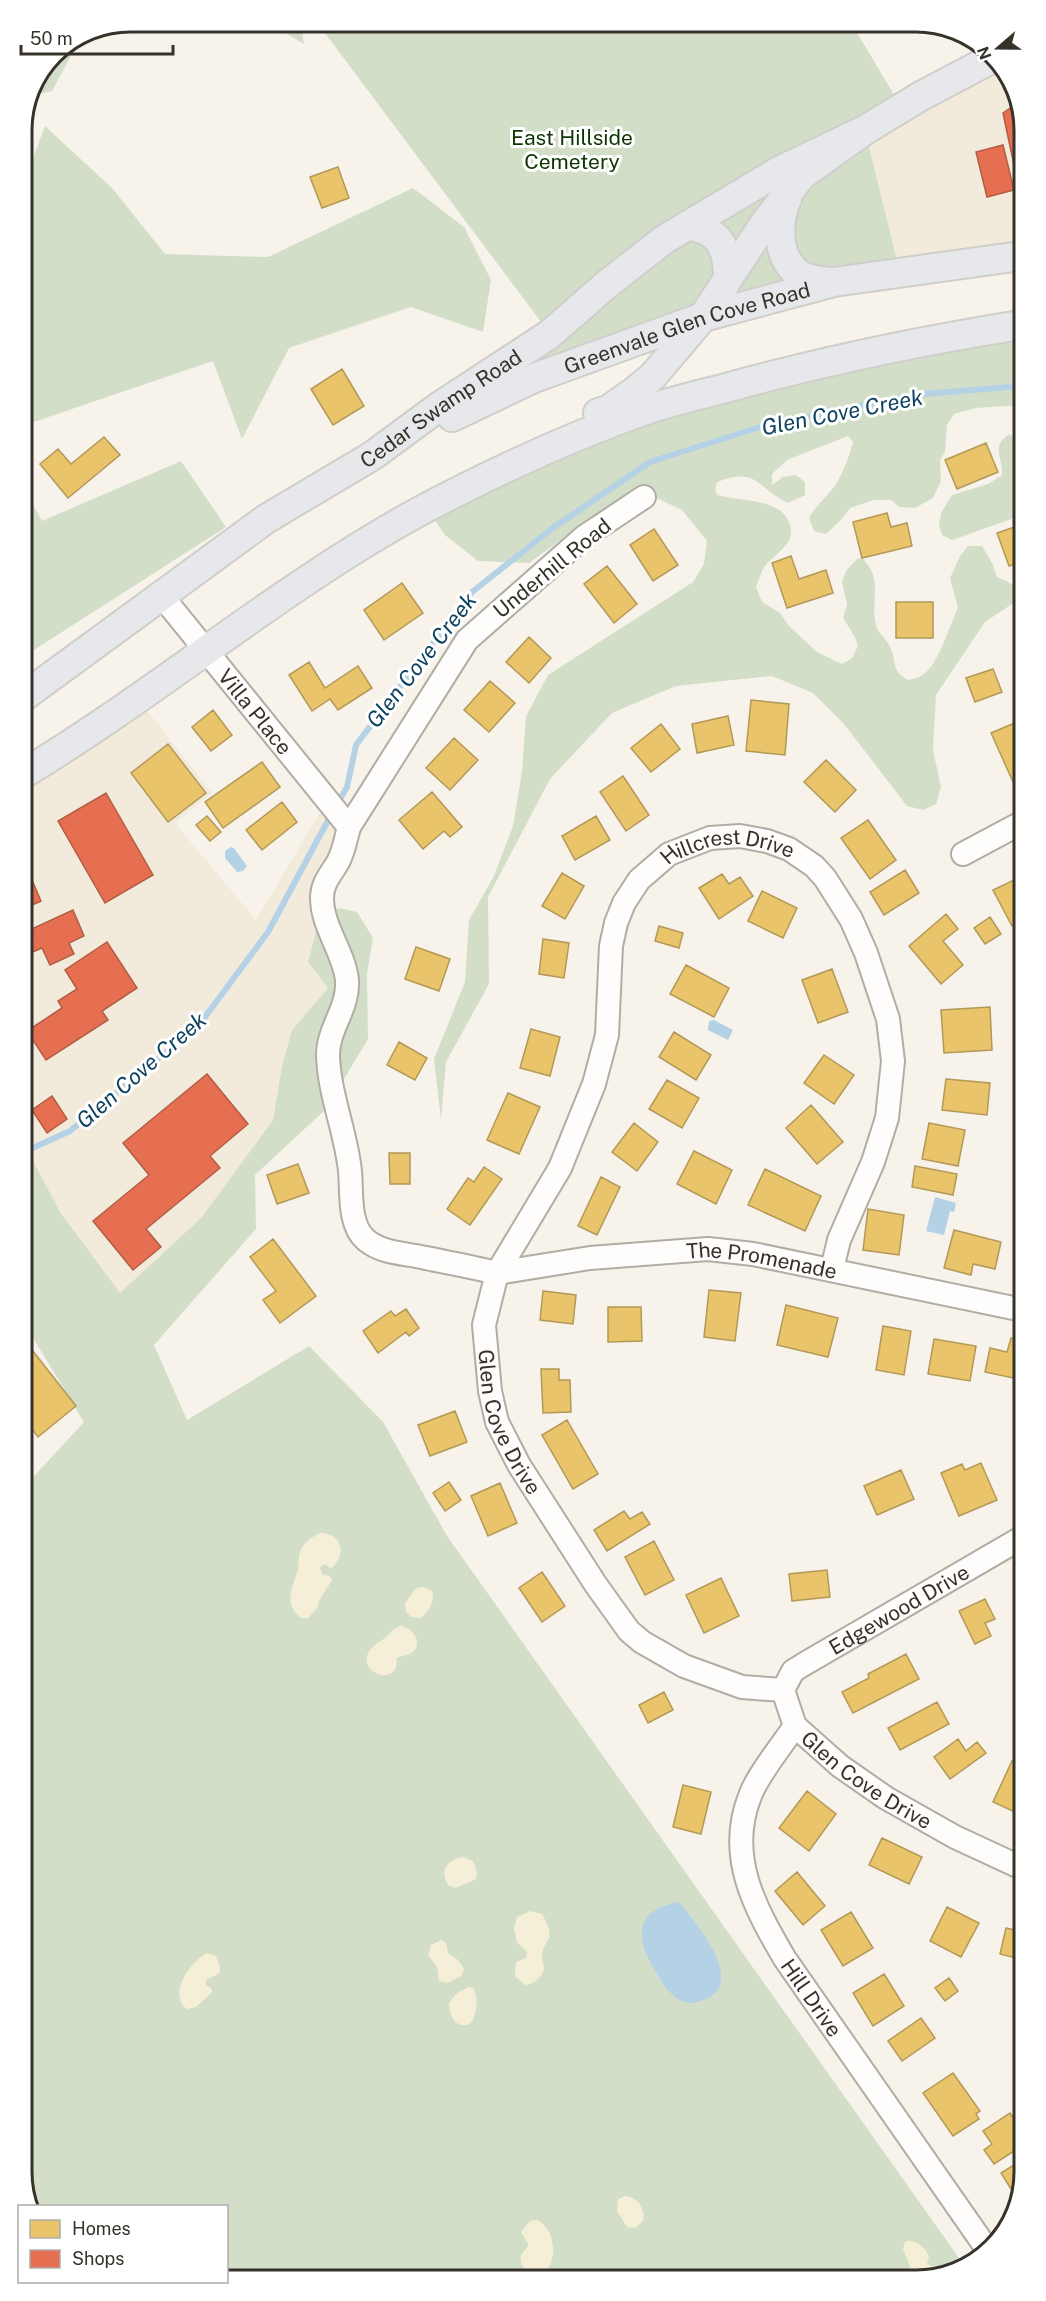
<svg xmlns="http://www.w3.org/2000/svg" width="1046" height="2301" font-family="'Public Sans',sans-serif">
<rect width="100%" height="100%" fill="#f7f3eb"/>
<path fill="#f2ebdb" d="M993 58 1019 95 1020 256 900 273 865 130Z
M139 700 212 793 175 823 256 920 320 812 337 831 327 858 321 888 328 988 292 1030 282 1066 273 1120 201 1218 120 1294 60 1212 24 1149 23 775Z"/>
<path fill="#d3dec9" d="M265 21H300L304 44Z
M316 21H850L902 108 865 130 900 273 832 280 446 411 779 171 550 334Z
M84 32 52 91 34 95 53 53Z
M45 126 112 188 165 254 268 257 413 188 464 227 491 280 483 332 411 307 289 348 242 439 213 361 22 426V271L30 267V166Z
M1020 325V405L976 408 954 414 947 425 945 452 940 460 941 481 933 498 915 508 899 507 891 500H874L850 508 841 520 826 534 814 531 809 518C816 505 826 498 834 487 843 474 849 457 853 442L848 436 787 460 772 474V485L783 477 796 475 805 482V495L788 503C756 488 758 466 717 482L715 489 717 495C739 502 782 497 790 525 792 530 791 537 788 542 782 551 772 558 765 566 761 571 759 580 756 587L762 602 780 613 789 626 817 652 842 664 852 658 858 646 855 637 843 618 847 605 842 582 846 571 857 559 862 558C884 579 870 600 876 625 878 634 888 640 891 649 897 664 891 670 908 680 913 679 918 678 922 675 938 667 949 626 958 608L950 578 960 556 968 546H982L993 565 997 577 1012 584H1020L1021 598 985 622 936 695 933 750 941 787 936 804 923 810 907 806 844 724 813 693 772 676 676 686 612 713 550 779 488 897 489 984 446 1062 441 1120 434 1059 465 982 469 920 494 876 513 826 522 772 526 716 548 675 693 582 704 564 707 541 682 510 650 495 609 505 529 563 478 561 445 535 424 505 623 418Z
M1009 434 1018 439 1020 445V516L952 540 942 535 939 525 941 513 952 495 988 484 1002 475C1003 455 990 448 1009 434Z
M181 461 226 527 23 657 22 484 42 521Z
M339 908 357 912 373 938 367 973 368 1039 326 1109 255 1175 256 1229 154 1345 187 1420 309 1346 383 1422 447 1536 964 2265 951 2274 227 2279 226 2206H27L25 1486 84 1422 24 1323V1144L60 1212 120 1293 201 1218 273 1120 282 1066 292 1030 328 988 308 962 320 917Z"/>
<path fill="#f6efd7" d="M321 1533C341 1534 347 1552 333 1567L330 1568 325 1564 320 1567 322 1574 330 1576 332 1580 320 1599 317 1608 308 1618H301C283 1604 292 1588 298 1570 299 1565 298 1561 299 1556 301 1544 311 1537 321 1533Z
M424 1587 432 1591C435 1602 429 1612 420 1618L411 1617 406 1612 405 1603 416 1588Z
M401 1626C418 1630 424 1649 407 1655 404 1656 400 1656 397 1658 396 1661 397 1664 396 1667 387 1689 344 1662 382 1640 390 1636 391 1628 401 1626Z
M462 1857 473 1861 477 1872 476 1879 456 1888 449 1886C439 1872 446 1860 462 1857Z
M530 1911 542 1914C559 1943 542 1937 542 1958 542 1961 544 1964 544 1967 543 1977 534 1984 525 1985L515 1976 516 1962 526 1958C529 1949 522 1948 517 1942L514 1928 517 1917Z
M441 1940 446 1943 448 1953 458 1960 464 1969 461 1976 447 1983 439 1981 437 1967 428 1955 431 1945Z
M207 1953 216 1956 220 1967V1973L206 1980V1985L212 1989V1992L196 2007 187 2009C167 1994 190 1962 207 1953Z
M469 1987 473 1988C479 1998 477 2013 471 2023 457 2031 449 2016 449 2003L457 1993Z
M625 2196C637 2197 646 2209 643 2221L635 2228 627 2227 617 2211 618 2199Z
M537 2220C558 2229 560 2274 534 2276 527 2273 517 2262 522 2254 524 2250 527 2248 529 2245L521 2232 530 2221Z
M908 2241C918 2241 924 2247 929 2256L927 2264 932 2266 936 2274H913L903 2249 905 2242Z"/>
<path fill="#b5d1e5" d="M231 847 234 848 247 866 243 871 237 872 225 858V851Z
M714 1020 733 1030 728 1040 708 1030 709 1021Z
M935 1197 956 1203 954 1212 950 1211 944 1235 926 1231Z
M679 1902C694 1920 747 1982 706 1999 697 2003 689 2005 680 2000 669 1995 660 1979 654 1969 634 1934 636 1910 679 1902Z"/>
<path fill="#e9c46a" stroke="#b39857" stroke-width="1.5" d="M338 167 349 198 322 208 310 177Z
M342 369 364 406 333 425 311 389Z
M104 437 120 455 68 498 40 464 58 449 71 464Z
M986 443 998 472 957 489 945 460Z
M887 513 891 527 907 523 912 546 862 558 853 522Z
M1020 525V562L1009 566 997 533Z
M654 529 678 565 653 581 630 545Z
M791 556 799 579 826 570 833 593 787 608 772 563Z
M607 566 637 604 614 623 584 584Z
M402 583 423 613 384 640 364 610Z
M896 602H933V638H896Z
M529 637 551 658 529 683 506 662Z
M309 662 325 688 358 666 372 688 338 710 330 699 312 711 289 675Z
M993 669 1002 692 975 702 966 678Z
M490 681 515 703 489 732 464 710Z
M751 700 789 704 785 755 746 751Z
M213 710 232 735 211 751 192 727Z
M728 716 734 745 697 753 692 724Z
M1017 722 1021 730V781L1014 784 991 733Z
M661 724 680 749 651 772 631 748Z
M454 738 478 760 450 790 426 768Z
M168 744 206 793 168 822 131 773Z
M826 760 856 790 835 812 804 782Z
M262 762 280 787 223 828 205 802Z
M623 776 649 815 626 831 600 792Z
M432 792 462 827 450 837 444 831 423 849 399 820Z
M282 802 297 822 262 850 246 830Z
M207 816 221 832 210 841 196 825Z
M596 816 610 840 575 860 562 836Z
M868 820 896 860 870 879 841 838Z
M1021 867V921L1012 926 993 890 1020 877 1016 870Z
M905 870 919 893 884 915 870 892Z
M562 873 584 886 565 919 542 906Z
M722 874 729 884 740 877 753 896 719 919 699 888Z
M762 891 797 908 783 938 748 921Z
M946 914 958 929 943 941 963 965 941 984 909 946Z
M990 917 1001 934 985 944 974 928Z
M659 926 683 933 679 948 655 941Z
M543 939 569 943 564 978 539 974Z
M416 947 450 959 439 991 405 979Z
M686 965 729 988 714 1017 670 994Z
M832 969 848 1012 818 1023 802 980Z
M990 1007 992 1050 944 1053 941 1010Z
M531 1029 560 1037 550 1076 520 1068Z
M674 1032 711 1055 696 1080 659 1057Z
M399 1042 427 1058 415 1080 387 1065Z
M824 1055 854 1075 834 1104 804 1083Z
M946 1079 990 1083 987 1115 942 1110Z
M667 1080 699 1098 682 1128 649 1109Z
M508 1093 540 1107 519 1154 487 1140Z
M811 1105 843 1142 817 1164 786 1128Z
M634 1123 658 1142 637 1171 612 1152Z
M929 1123 965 1130 958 1166 922 1159Z
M694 1151 732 1170 716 1204 677 1184Z
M389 1153H410V1184H390Z
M298 1164 309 1193 277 1204 267 1175Z
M915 1166 957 1174 953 1195 912 1187Z
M484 1167 502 1179 470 1225 447 1209 468 1178 474 1182Z
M765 1169 821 1196 805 1231 748 1205Z
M601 1177 620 1187 597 1235 578 1226Z
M868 1209 904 1215 899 1255 863 1250Z
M954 1230 1001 1242 995 1269 973 1264 971 1275 944 1268Z
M273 1239 316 1296 280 1323 263 1300 276 1291 250 1257Z
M709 1290 741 1293 735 1341 704 1337Z
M543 1291 576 1295 573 1324 540 1320Z
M786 1305 838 1318 828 1357 777 1345Z
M608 1307H641L642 1341 608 1342Z
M406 1309 419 1328 409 1336 406 1332 378 1353 363 1331 391 1311 395 1316Z
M883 1326 911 1331 904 1375 876 1370Z
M1011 1338 1023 1341V1380L985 1372 990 1348 1007 1352Z
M934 1339 976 1346 970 1381 928 1374Z
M25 1341 76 1406 38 1437 25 1420Z
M541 1369H559V1380H570L571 1412 543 1413Z
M455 1411 467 1442 430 1456 418 1425Z
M567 1420 598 1474 573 1489 542 1435Z
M981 1463 997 1500 959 1516 941 1473 962 1464 965 1470Z
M901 1470 914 1499 877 1515 864 1486Z
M449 1482 461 1500 445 1511 433 1493Z
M500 1483 517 1523 488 1536 471 1496Z
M624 1511 630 1519 642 1512 650 1524 607 1551 594 1530Z
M654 1541 674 1580 645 1595 625 1557Z
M827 1570 830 1597 792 1601 789 1574Z
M542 1572 565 1606 542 1622 519 1588Z
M721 1578 739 1616 704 1633 686 1595Z
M985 1599 995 1619 985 1623 991 1636 975 1644 959 1611Z
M906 1654 919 1679 853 1713 842 1692 869 1678 868 1674Z
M664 1692 673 1710 648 1723 639 1705Z
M937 1702 949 1724 900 1750 888 1728Z
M958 1739 966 1751 977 1742 986 1753 950 1779 934 1757Z
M1012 1761 1024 1766V1799L1017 1813 993 1802Z
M683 1785 711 1792 701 1834 673 1827Z
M807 1791 836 1814 809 1851 779 1828Z
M882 1838 922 1857 909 1884 869 1865Z
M797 1872 825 1906 803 1925 775 1891Z
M947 1907 979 1923 961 1957 930 1941Z
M851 1912 873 1948 843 1966 821 1930Z
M1006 1928 1024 1932V1960L1000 1954Z
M884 1974 904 2006 873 2026 853 1993Z
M949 1978 958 1991 945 2001 935 1988Z
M921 2018 935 2038 902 2061 888 2041Z
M953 2073 980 2111 976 2114 979 2119 953 2136 923 2093Z
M1010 2113 1018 2125 1025 2121V2144L994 2164 984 2150 992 2144 983 2131Z
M1022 2160 1025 2165V2172L1016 2197 1001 2173Z"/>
<path fill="#e76f51" stroke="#b25d45" stroke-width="1.5" d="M1019 102V189L1003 113Z
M1003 145 1014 190 987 197 976 152Z
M106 793 153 875 105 903 58 821Z
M32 880 41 901 23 909V883Z
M73 910 84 936 69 943 74 954 50 965 42 948 23 956V933Z
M107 942 137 988 102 1011 108 1020 46 1060 27 1031 62 1008 58 1001 77 989 65 970Z
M207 1074 248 1124 210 1156 220 1168 146 1229 161 1247 133 1270 93 1221 149 1175 123 1143Z
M52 1096 67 1119 47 1133 32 1110Z"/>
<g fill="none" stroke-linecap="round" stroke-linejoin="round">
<path stroke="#b5d1e5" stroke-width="6" d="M337 804 347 787 356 745 472 592 554 527 650 462 763 426 913 395 1020 386
M24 1152 70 1131 199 1025 268 932 332 813"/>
<g stroke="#b0ada5" stroke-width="26">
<g id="minor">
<path id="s1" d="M644 497 584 537 467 640 349 827C346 838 344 851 338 862 331 874 322 883 322 898 322 927 344 952 347 980 349 1008 328 1028 328 1055 329 1094 346 1132 350 1171 352 1191 348 1225 366 1240 383 1254 405 1253 426 1258 450 1263 473 1267 497 1273L484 1325 490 1391 497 1422 519 1465 596 1585 629 1631 642 1642 684 1666 742 1687 783 1690"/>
<path id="s2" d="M161 595 349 827"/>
<path d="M963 854 1021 823"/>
<path id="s3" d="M497 1273 560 1168 594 1084 607 1035 611 946 616 923 624 903 639 880 669 854 710 838 740 836 767 841 789 849 814 866 825 878 851 919 866 953 888 1019 893 1061 887 1118 873 1162 839 1240 832 1269"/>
<path id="s4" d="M497 1273 590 1258 708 1249 753 1254 1023 1310"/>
<path id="s5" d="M783 1690 795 1726 840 1766 886 1798 955 1837 1024 1869"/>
<path id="s6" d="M783 1690 793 1671 806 1663 1023 1537"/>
<path id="s7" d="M795 1726C782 1745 757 1776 750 1796 726 1856 755 1908 785 1959L987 2249"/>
</g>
</g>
<g stroke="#d0cec9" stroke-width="32">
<g id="major">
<path d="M787 199C777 222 776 258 799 274 809 281 821 281 832 282"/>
<path d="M688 225C719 231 727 245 728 276"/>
<path d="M598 413 608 410 635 391 653 376 703 317 764 224 802 175 865 130 921 96 993 58"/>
<path id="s8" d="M452 417 534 378 703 317 834 282 1020 256"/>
<path id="s9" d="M23 697 266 519 372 456 440 406 550 334 606 285 665 239 779 171 865 130"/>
<path d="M23 774C159 692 282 586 422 510 494 472 569 437 646 410 672 401 699 395 726 388 823 361 920 341 1020 325"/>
</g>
</g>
<use href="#minor" stroke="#fefdfc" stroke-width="22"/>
<use href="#major" stroke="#e7e8ec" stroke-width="28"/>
</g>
<g text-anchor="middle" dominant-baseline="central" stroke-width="6" stroke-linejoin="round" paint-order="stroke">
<g font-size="21" fill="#0e3600" stroke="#fff">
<text x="572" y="137">East Hillside<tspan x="572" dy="24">Cemetery</tspan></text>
</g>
<g font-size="21" fill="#36322a" stroke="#fff">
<text stroke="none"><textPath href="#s8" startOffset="252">Greenvale Glen Cove Road</textPath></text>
<text stroke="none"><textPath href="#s9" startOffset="508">Cedar Swamp Road</textPath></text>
<text transform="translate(552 568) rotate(-39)">Underhill Road</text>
<text stroke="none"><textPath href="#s2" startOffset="150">Villa Place</textPath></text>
<text stroke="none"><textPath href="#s3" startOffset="526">Hillcrest Drive</textPath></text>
<text stroke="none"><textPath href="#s4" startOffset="267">The Promenade</textPath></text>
<text stroke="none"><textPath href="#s1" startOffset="1172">Glen Cove Drive</textPath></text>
<text stroke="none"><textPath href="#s6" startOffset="144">Edgewood Drive</textPath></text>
<text stroke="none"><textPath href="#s5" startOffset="128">Glen Cove Drive</textPath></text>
<text stroke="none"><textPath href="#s7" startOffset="304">Hill Drive</textPath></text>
</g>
<g font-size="22" font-style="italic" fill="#0e4261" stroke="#fff">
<text transform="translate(842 412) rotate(-11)">Glen Cove Creek</text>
<text transform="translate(421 660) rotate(-52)">Glen Cove Creek</text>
<text transform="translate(141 1070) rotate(-41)">Glen Cove Creek</text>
</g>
</g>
<path d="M0 0H1046V2301H0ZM130 32H916A98 98 0 0 1 1014 130V2172A98 98 0 0 1 916 2270H130A98 98 0 0 1 32 2172V130A98 98 0 0 1 130 32Z" fill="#fff" fill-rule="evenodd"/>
<path fill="none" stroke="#36322a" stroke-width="3" d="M130 32H916A98 98 0 0 1 1014 130V2172A98 98 0 0 1 916 2270H130A98 98 0 0 1 32 2172V130A98 98 0 0 1 130 32Z"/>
<rect x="18" y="2205" width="210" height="78" fill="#ffffff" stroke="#afadaa" stroke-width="1.5"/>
<rect x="30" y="2220" width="30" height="18" fill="#e9c46a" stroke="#afadaa" stroke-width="1.5"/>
<text x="72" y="2235" font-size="18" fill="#36322a">Homes</text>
<rect x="30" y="2250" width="30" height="18" fill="#e76f51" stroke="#afadaa" stroke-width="1.5"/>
<text x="72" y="2265" font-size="18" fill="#36322a">Shops</text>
<g transform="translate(998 48) rotate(250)" stroke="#ffffff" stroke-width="4.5" paint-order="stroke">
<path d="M0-4.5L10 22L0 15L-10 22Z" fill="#36322a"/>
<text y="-9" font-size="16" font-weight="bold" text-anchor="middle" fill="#36322a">N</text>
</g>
<path d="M21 45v9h152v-9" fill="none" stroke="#36322a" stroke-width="3"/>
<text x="30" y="45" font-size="18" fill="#36322a" stroke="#ffffff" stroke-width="4.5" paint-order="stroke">50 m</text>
</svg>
